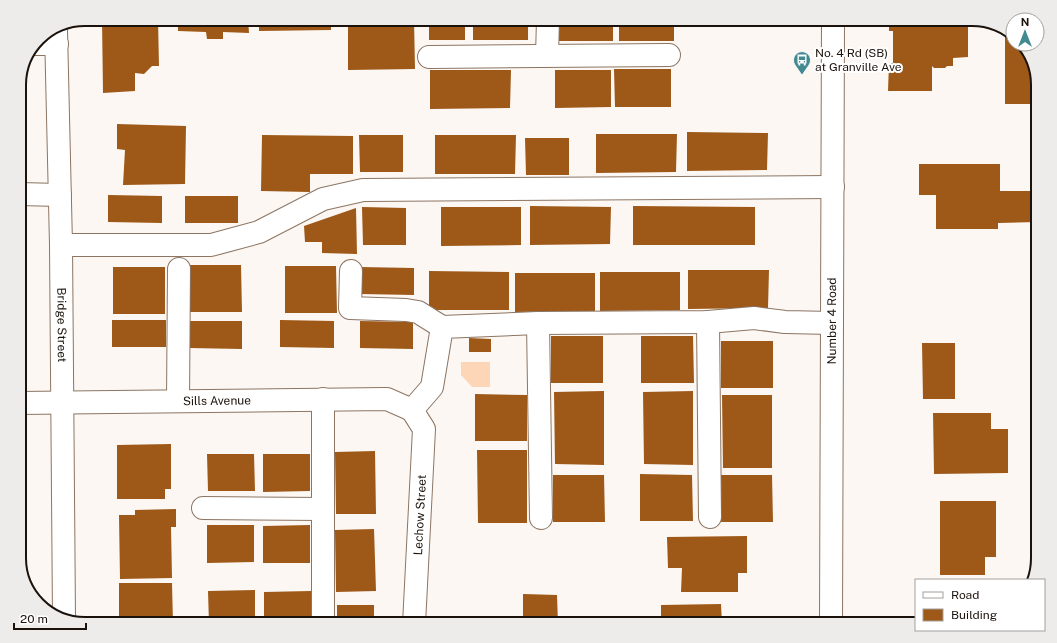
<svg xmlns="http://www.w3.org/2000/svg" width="1057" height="643" font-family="'Public Sans',sans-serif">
<rect width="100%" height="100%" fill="#fcf7f3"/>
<path fill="#fdd5b7" d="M461 362H490V387H472L461 375Z"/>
<path fill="#9e5817" d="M102 19H158L159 66H152L144 74 135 73V91L103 93Z
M178 19H248L249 33 223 32V39H207L206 32 178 31Z
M259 19H331V30L259 31Z
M385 19H414L415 69 348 70V20Z
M429 19H465V40H429Z
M473 19H528V40H473Z
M557 19H613V41H557Z
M619 19H674V41H619Z
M890 19H968V57L953 58V66H947L945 68H934L932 66V91H888L889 63H893V31H889V22H890Z
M1005 28 1013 36V44H1021L1029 52 1038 81V101H1032V104H1005Z
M614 69H671V107H615Z
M430 70H511L510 108 430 109Z
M555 70H611V107L555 108Z
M117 124 186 126 185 184 123 185 125 150 117 149Z
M687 132 768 133 767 170 687 171Z
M596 134H677L676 172 596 173Z
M262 135 353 136V174H310V192L261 191Z
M359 135H403V172H360Z
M435 135H516L515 174H435Z
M525 138H569V175H526Z
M919 164H1000V191H1038V222L998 223V229H936V195H919Z
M108 195 162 196V223L108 222Z
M185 196H238V223H185Z
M530 206 611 207 610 244 530 245Z
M633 206 755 207V245H633Z
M362 207 406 208V245H363Z
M441 207H521V245L441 246Z
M356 208 357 254 322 253V242H305L304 226Z
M190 265H241L242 312H190Z
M285 266H336L337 313H285Z
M113 267H165V314H113Z
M360 267 414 268V295L360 294Z
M688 270H769L768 308 688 309Z
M429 271 509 272V310H429Z
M600 272H680V310L600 311Z
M515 273H595V311L515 312Z
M112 320H166V347H112Z
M280 320 334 321V348L280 347Z
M189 321H242V349L189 348Z
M360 321 413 322V349L360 348Z
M551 336H603V383H551Z
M641 336H693L694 383H641Z
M469 338 491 339V352H469Z
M721 341H773V388H721Z
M922 343H955V399H923Z
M604 391V465L555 464 554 392Z
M693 391V465L644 464 643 392Z
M475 394 527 395V441H475Z
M722 395H772V468H723Z
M933 413H991V429H1008V473L934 474Z
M171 444V489H165V499H117V445Z
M477 450H527V523H478Z
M375 451 376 514H336L335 452Z
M207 454H254L255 491H208Z
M263 454H310V491L263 492Z
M640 474 692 475 693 521H640Z
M553 475H604L605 522H553Z
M721 475H772L773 522H721Z
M940 501H996V557H985V575H940Z
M176 509V527H171L172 578 120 579 119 515H135V510Z
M207 525H254V562L207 563Z
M310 525V563H263V526Z
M374 529 376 591 336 592 335 530Z
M747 536V573H738V592H681L682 568H668L667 537Z
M119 583H172L173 624H119Z
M255 590V624H209L208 591Z
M311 591V624H264V592Z
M523 594 557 595 558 624H523Z
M721 604 722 624H661V605Z
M337 605H374V624H337Z"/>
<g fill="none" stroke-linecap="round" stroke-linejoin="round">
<g stroke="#8c7563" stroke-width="24">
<g id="minor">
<path id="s1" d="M56 31 61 245 64 618"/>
<path d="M36 44H57"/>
<path d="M547 56 548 19"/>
<path d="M429 57 669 55"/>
<path d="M19 194 60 195"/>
<path d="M61 245H211L259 232 323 199 363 190 833 187"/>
<path d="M351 271 350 308 406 310 418 312 442 327"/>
<path d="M708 322 710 517"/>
<path d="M538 323 541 518"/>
<path d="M178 401 179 269"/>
<path id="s2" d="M19 403 387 399 412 410"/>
<path d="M412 410 432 387 442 327 538 323 708 322 754 318 785 322 832 323"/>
<path d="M412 410 424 429 414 624"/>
<path d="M203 508 323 509"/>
<path d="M323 624V399"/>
</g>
</g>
<g stroke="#8c7563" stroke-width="24">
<g id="major">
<path id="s3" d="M831 624 833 19"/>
</g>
</g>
<use href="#minor" stroke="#fff" stroke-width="22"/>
<use href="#major" stroke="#fff" stroke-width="22"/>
</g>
<defs>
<g id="bus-pin" transform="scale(0.9)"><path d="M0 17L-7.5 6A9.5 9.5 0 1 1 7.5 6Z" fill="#428990" stroke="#fff"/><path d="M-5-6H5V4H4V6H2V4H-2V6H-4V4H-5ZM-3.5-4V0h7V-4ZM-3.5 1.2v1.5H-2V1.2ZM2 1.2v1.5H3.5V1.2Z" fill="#fff"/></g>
</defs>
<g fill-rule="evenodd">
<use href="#bus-pin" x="802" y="60"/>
</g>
<g text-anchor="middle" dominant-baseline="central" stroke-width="4" stroke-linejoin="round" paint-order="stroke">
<g font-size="12" fill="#1b120b" stroke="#fff" text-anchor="start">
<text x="815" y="53">No. 4 Rd (SB)<tspan x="815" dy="14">at Granville Ave</tspan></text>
</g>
<g font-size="12" fill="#1b120b" stroke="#fff">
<text stroke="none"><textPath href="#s3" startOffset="303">Number 4 Road</textPath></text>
<text stroke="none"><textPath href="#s1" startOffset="294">Bridge Street</textPath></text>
<text stroke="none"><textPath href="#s2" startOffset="198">Sills Avenue</textPath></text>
<text transform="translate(420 515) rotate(-87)">Lechow Street</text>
</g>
</g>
<path d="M0 0H1057V643H0ZM85 26H972A59 59 0 0 1 1031 85V558A59 59 0 0 1 972 617H85A59 59 0 0 1 26 558V85A59 59 0 0 1 85 26Z" fill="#edeceb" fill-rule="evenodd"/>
<path fill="none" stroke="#1b120b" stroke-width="2" d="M85 26H972A59 59 0 0 1 1031 85V558A59 59 0 0 1 972 617H85A59 59 0 0 1 26 558V85A59 59 0 0 1 85 26Z"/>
<rect x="915" y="579" width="130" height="52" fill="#ffffff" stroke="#a4a09d"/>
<rect x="923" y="592" width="20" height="6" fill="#ffffff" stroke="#a4a09d"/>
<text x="951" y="599" font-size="12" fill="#1b120b">Road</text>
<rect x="923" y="609" width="20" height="12" fill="#9e5817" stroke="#a4a09d"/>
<text x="951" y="619" font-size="12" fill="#1b120b">Building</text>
<g transform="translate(1025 32)"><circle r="19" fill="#ffffff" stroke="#a4a09d"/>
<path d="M0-3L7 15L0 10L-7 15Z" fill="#428990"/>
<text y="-6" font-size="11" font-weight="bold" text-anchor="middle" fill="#1b120b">N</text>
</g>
<path d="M14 623v6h72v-6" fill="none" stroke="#1b120b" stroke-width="2"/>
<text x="20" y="623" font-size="12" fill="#1b120b" stroke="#ffffff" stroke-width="3" paint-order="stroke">20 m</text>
</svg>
